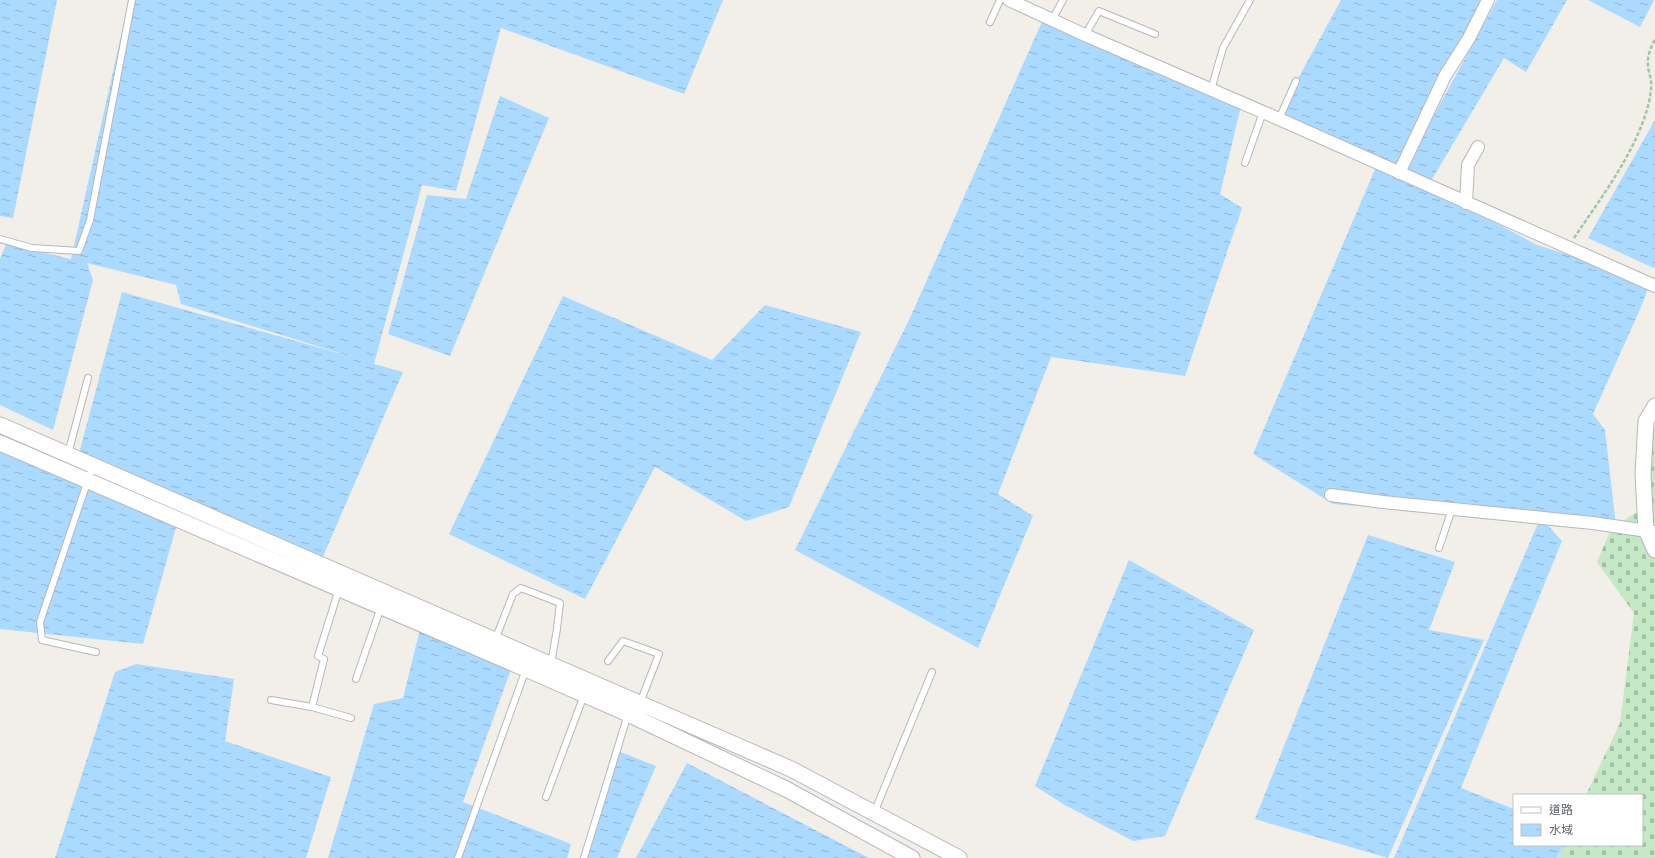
<svg xmlns="http://www.w3.org/2000/svg" width="1655" height="858" font-family="Roboto,'Noto Sans TC',sans-serif">
<defs>
<pattern id="cemetery-stones" width="16" height="16" patternUnits="userSpaceOnUse"><rect width="16" height="16" fill="#c5e8c5"/><path d="M2 7V4a2 2 0 0 1 4 0v3zM10 15v-3a2 2 0 0 1 4 0v3z" fill="#a3c0a4"/></pattern>
<pattern id="water-ripples" width="26" height="14" patternUnits="userSpaceOnUse"><rect width="26" height="14" fill="#aadaff"/><path d="M2 4q2-2 4 0t4 0M15 11q2-2 4 0t4 0" fill="none" stroke="#8eb4d2"/></pattern>
</defs>
<rect width="100%" height="100%" fill="#f1efe8"/>
<path fill="url(#cemetery-stones)" d="M1655 427V858H1558L1562 845H1642V795H1586L1620 723 1634 613 1597 562 1611 529 1650 503 1652 430Z"/>
<path fill="url(#water-ripples)" d="M0 0H57L13 218 0 216Z
M129 0H723L684 94 501 28 456 191 422 185 374 364 403 372 318 568 181 510 143 644 0 629V432L76 465 122 292 356 358 181 304 176 285 87 263 93 280 53 430 0 405V259L6 244 71 259Z
M1341 0H1488L1410 159 1497 0H1567L1526 72 1504 58 1431 181 1380 161 1537 245 1651 281 1641 307 1593 414 1605 430 1616 526 1544 521 1562 541 1461 788 1514 809V845H1563L1557 858H1394L1539 521 1333 504 1253 454 1379 160 1277 117Z
M1588 0H1654L1640 27Z
M1045 15 1242 102 1220 194 1242 208 1185 376 1051 357 998 494 1033 516 978 648 795 550 910 318Z
M500 96 549 118 450 356 388 334 427 195 466 199Z
M1655 120V267L1654 268 1588 238Z
M563 296 712 360 765 305 861 332 789 507 746 521 655 467 585 599 449 534Z
M1368 535 1455 562 1429 630 1484 640 1388 858 1255 819Z
M1129 560 1254 630 1165 836 1133 841 1063 804 1035 786Z
M424 613 517 653 463 802 571 844 567 858H328L374 704 403 698Z
M136 664 234 679 225 741 331 777 306 858H55L115 672Z
M613 749 656 766 617 858H583Z
M687 763 869 858H636Z"/>
<g fill="none" stroke-linecap="round" stroke-linejoin="round">
<g stroke="#b5b8bc" stroke-width="8">
<path id="service" d="M1052 20 1063 0
M990 22 1000 0
M1085 35 1099 11 1155 34
M1211 90 1223 48 1250 0
M1279 119 1296 81
M1245 163 1263 112
M0 239 32 248 79 251 90 220 132 0
M68 454 88 378
M93 465 40 622 42 640 96 652
M1439 548 1452 509
M495 640 513 594 521 588 560 603 557 629 551 664
M608 661 623 641 659 654 640 703
M356 679 381 607
M271 700 312 707 351 718
M312 707 324 659 318 656 339 589
M546 797 584 695
M874 813 932 672
M458 858 526 669
M584 858 628 714"/>
</g>
<g stroke="#b5b8bc" stroke-width="14">
<path id="minor" d="M1009 0 1085 35 1279 119 1655 286
M1399 173 1445 76 1469 38 1488 0
M1466 203 1468 165 1478 147
M1331 495 1383 502 1593 523 1654 532"/>
</g>
<g stroke="#b5b8bc" stroke-width="17">
<path id="tertiary" d="M1655 406 1646 421 1643 474 1646 530 1655 550
M0 425 791 769 959 858
M0 443 526 669 628 714 786 789 912 858"/>
</g>
<path stroke="#9cc7a9" stroke-width="2.5" stroke-dasharray="4 2" stroke-linecap="butt" d="M1574 238C1600 199 1631 159 1646 113 1649 103 1652 91 1651 80 1650 75 1648 70 1648 65 1647 56 1651 47 1655 39"/>
<use href="#service" stroke="#fff" stroke-width="6"/>
<use href="#minor" stroke="#fff" stroke-width="12"/>
<use href="#tertiary" stroke="#fff" stroke-width="15"/>
</g>
<rect x="1513" y="794" width="130" height="52" fill="#ffffff" stroke="#bfc1c3"/>
<rect x="1521" y="807" width="20" height="6" fill="#ffffff" stroke="#bfc1c3"/>
<text x="1549" y="814" font-size="12" fill="#5f6368">道路</text>
<rect x="1521" y="824" width="20" height="12" fill="url(#water-ripples)" stroke="#bfc1c3"/>
<text x="1549" y="834" font-size="12" fill="#5f6368">水域</text>
</svg>
